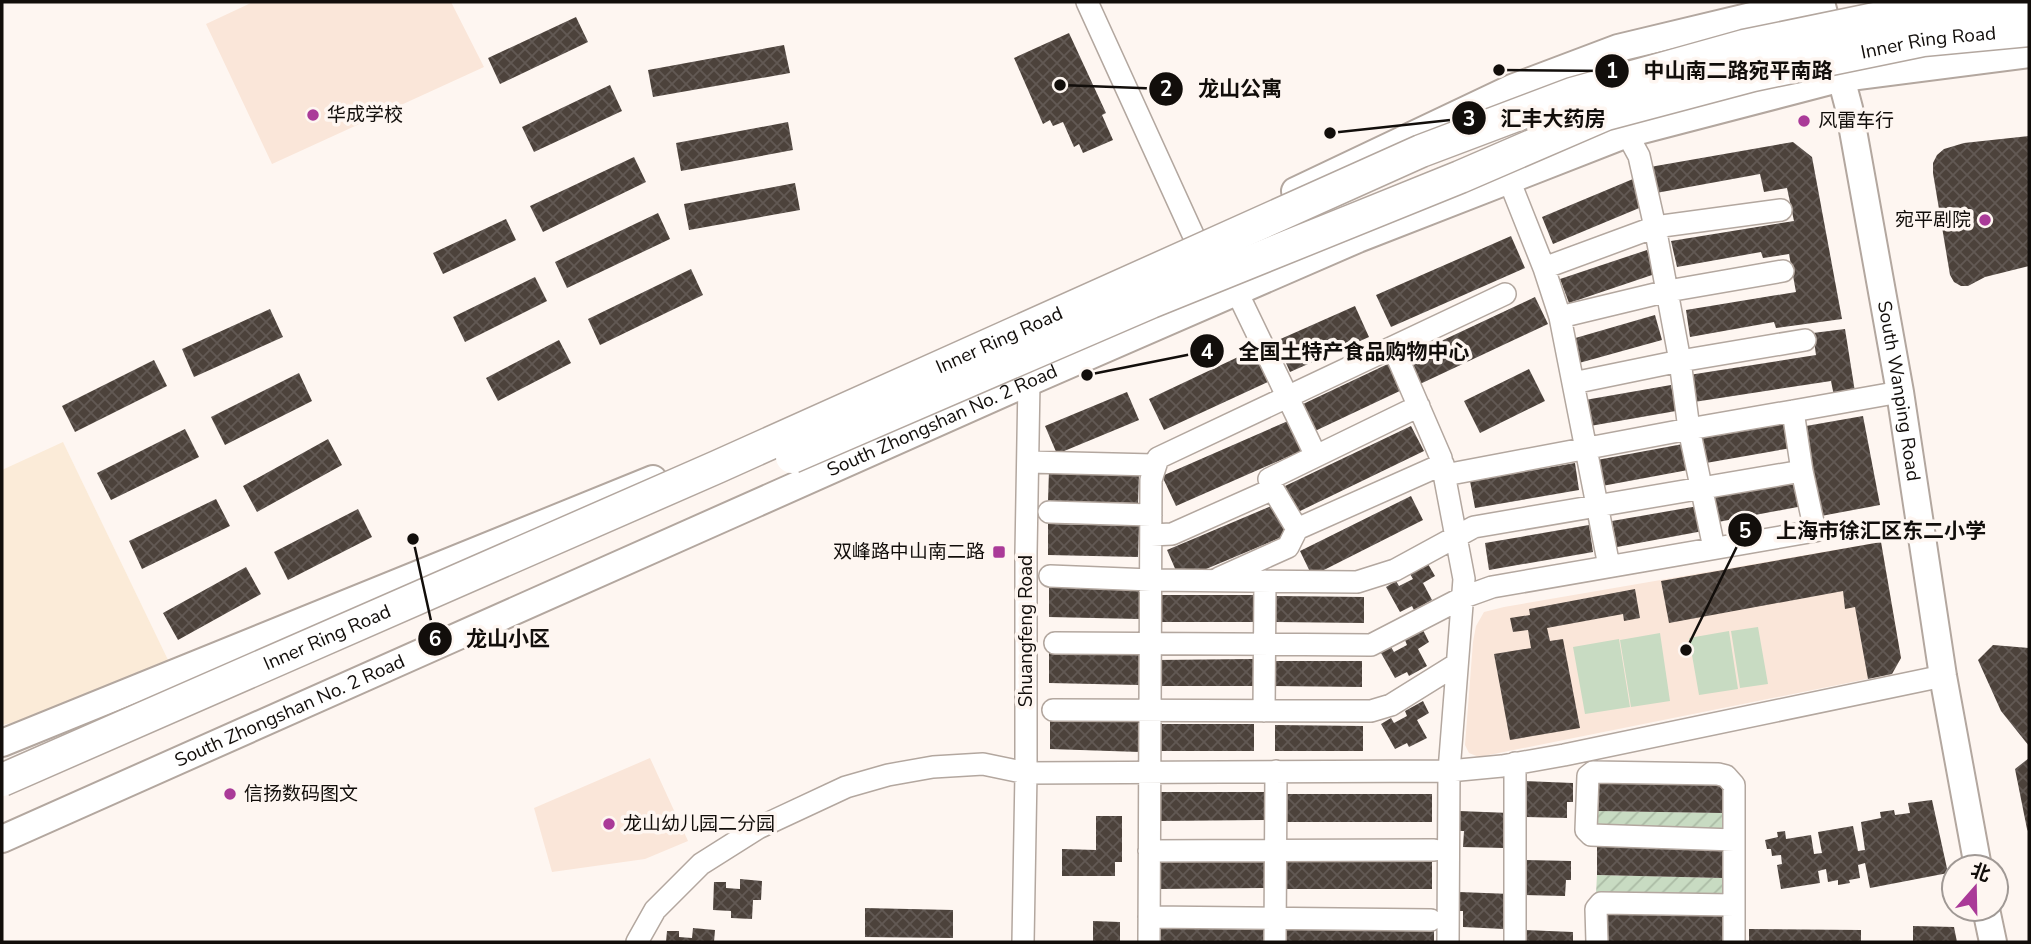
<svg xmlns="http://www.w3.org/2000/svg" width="2031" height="944" font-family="'Nunito Sans','Noto Sans SC',sans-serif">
<defs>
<pattern id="garden-furrows" width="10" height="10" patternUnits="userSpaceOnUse" patternTransform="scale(1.75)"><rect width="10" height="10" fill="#c8dbc2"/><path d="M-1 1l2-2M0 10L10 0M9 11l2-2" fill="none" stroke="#abbba5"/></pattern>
<pattern id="building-cross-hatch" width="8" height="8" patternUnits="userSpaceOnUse" patternTransform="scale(1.75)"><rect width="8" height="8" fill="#4c423b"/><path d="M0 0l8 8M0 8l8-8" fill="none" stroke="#625954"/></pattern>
</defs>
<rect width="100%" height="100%" fill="#fef6f1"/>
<path fill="#fbebd8" d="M63 442 169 662 34 718 2 725V470Z"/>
<path fill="#fae6d9" d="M253 2H451L484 67 272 164 206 24Z
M1881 542 1901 658 1892 674 1479 757 1469 753 1465 745 1473 642 1476 626 1484 612 1504 607Z
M650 758 688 841 645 859 552 872 534 808Z"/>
<path fill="#c8dbc2" d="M1758 627 1768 684 1740 688 1731 631Z
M1729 631 1738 689 1699 695 1689 638Z
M1660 633 1670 701 1631 707 1620 640Z
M1619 639 1630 707 1585 714 1573 647Z"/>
<path fill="url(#garden-furrows)" d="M1597 811 1722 813V832L1596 828Z
M1597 875 1723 878V896L1596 894Z"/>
<path fill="url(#building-cross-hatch)" d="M576 17 588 42 500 84 488 58Z
M1069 33 1106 113 1102 115 1113 140 1083 153 1079 144 1074 147 1063 122 1053 126 1050 120 1043 124 1014 58Z
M784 45 790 73 653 97 648 70Z
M610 85 622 111 534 152 522 127Z
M788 122 793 150 681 171 676 143Z
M2029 136V266L1985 277 1968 286H1961L1954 282 1950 275 1933 173V163L1937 155 1944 149 1964 143Z
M1793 142 1812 157 1842 319 1776 328 1774 322 1690 337 1686 310 1796 292 1789 254 1763 258 1761 252 1677 267 1671 241 1794 221 1787 188 1764 192 1760 174 1656 193 1650 167Z
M634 157 646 182 543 232 530 206Z
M1633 179 1644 206 1553 244 1542 217Z
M795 183 800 210 689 230 684 204Z
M658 213 670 239 567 288 555 262Z
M506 219 516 240 443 274 433 253Z
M1511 236 1525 268 1391 327 1376 295Z
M1647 250 1655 274 1569 303 1560 279Z
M691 269 703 295 600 345 588 319Z
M535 277 547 301 465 342 453 317Z
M1535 297 1548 324 1420 384 1407 357Z
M1355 306 1369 337 1290 372 1276 341Z
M270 309 283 337 194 377 182 349Z
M1655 315 1662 340 1579 363 1572 339Z
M1845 329 1855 392 1834 396 1831 381 1694 402 1689 375 1816 355 1813 333Z
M559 340 571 363 498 401 486 378Z
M1255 349 1270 381 1164 430 1149 399Z
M154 360 167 386 75 432 62 406Z
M1392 362 1404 389 1315 431 1303 404Z
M1529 369 1545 401 1480 433 1464 401Z
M299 373 312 401 225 445 211 417Z
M1671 385 1676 411 1590 426 1585 400Z
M1127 392 1139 420 1057 454 1045 426Z
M1863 416 1880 505 1821 516 1806 426Z
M1288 421 1301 451 1176 506 1162 476Z
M1787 422 1791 448 1706 463 1701 437Z
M1411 426 1424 451 1298 512 1285 486Z
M185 429 199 457 111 500 97 473Z
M328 439 342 465 257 512 243 486Z
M1683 444 1688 470 1602 486 1597 460Z
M1575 463 1579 490 1475 508 1470 481Z
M1049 470 1139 473 1138 503 1048 501Z
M1799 480 1803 506 1718 522 1713 496Z
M1411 496 1423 520 1312 576 1300 551Z
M216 499 230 526 142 569 129 541Z
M1276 504 1289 534 1180 580 1167 550Z
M1698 506 1703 531 1617 547 1612 521Z
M358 509 372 537 288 580 274 552Z
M1048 524 1139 526 1138 557 1048 555Z
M1589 525 1593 552 1489 570 1485 543Z
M1881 542 1901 658 1892 674 1868 679 1855 607 1845 609 1843 591 1669 623 1661 581Z
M1428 564 1435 576 1423 583 1432 600 1414 610 1412 606 1400 612 1386 587 1396 581 1399 586 1413 579 1410 574Z
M246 567 261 594 178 640 163 613Z
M1049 586 1139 588V619L1049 617Z
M1635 589 1640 618 1624 621 1623 614 1547 628 1550 641 1563 639 1580 728 1510 740 1494 654 1531 648 1528 630 1513 632 1510 618 1530 615 1529 609Z
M1158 595H1255V622H1158Z
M1276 596 1364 597V623L1276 622Z
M1423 630 1429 642 1418 649 1427 666 1409 676 1407 672 1395 678 1381 653 1391 647 1394 652 1407 645 1405 640Z
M1993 645 2029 648V746L2001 711 1978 660Z
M1049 653 1139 654V685L1049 683Z
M1253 659V686H1156V660Z
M1274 661H1362V687L1274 686Z
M1423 701 1429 713 1417 720 1427 738 1409 747 1407 743 1395 749 1381 724 1391 718 1394 723 1407 716 1405 711Z
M1050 719 1140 721V752L1050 749Z
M1156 724H1254V751H1156Z
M1275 725 1363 726V751H1275Z
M2029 758V833L2027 829 2015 769Z
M1596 780 1722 782V813L1597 811Z
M1521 781 1573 783V802H1567V818L1526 817V801L1521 800Z
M1158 792H1264L1265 820 1158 821Z
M1285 794H1432V822H1285Z
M1932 800 1948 873 1870 888 1865 863 1858 865 1860 878 1849 880 1850 883 1838 885V880L1828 882 1826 869 1818 871 1820 883 1781 889 1777 865 1782 864 1781 855 1772 856 1771 849H1767L1765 840 1778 837 1777 832 1785 831 1786 839 1811 835 1814 854 1822 853 1818 832 1853 826 1858 851 1865 850 1861 822 1881 818 1880 812 1894 810 1895 815 1910 813 1908 803Z
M1459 811 1510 813 1505 832 1504 848 1463 847 1464 831H1458Z
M1096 816H1122V862H1115V876H1062V849L1096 850Z
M1597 845 1723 847V878L1597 875Z
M1158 860H1264L1265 888 1158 889Z
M1520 860 1571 861V880H1566L1565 896 1524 895Z
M1285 861H1432V889H1285Z
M740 879 762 881 761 900H753L752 919 731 918V911L713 910 714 882H726V888L740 889Z
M1459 892 1511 894 1505 913 1504 929 1463 927V911H1458Z
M865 908 953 910V938L865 937Z
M1604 912 1725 913V942H1604Z
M1093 921 1120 922V942H1093Z
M1913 926 1954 927 1957 942H1913Z
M693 928 715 930 714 942H666L667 931H679V937L692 938Z
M1267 928V942H1161V929Z
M1749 929 1861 930V942H1749Z
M1287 930H1434V942H1287Z
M1521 930 1573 932V942H1521Z"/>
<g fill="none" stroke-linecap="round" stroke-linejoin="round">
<g stroke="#b3a79f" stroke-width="24">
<path id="minor" d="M1087 2 1195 239
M1627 134 1639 156 1655 227 1680 361 1689 429 1714 548
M1509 180 1544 268 1560 317 1609 566
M1544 268 1655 227 1781 210
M1237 292 1316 456
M1560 317 1668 291 1783 271
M1393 347 1441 458 1464 579 1449 771 1448 942
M1573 383 1680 361 1805 340
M1793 411 1900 392
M1029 462 1154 465
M1273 489 1297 529 1443 464
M1049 512 1151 515
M1151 535 1172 534 1273 489 1269 479 1419 406
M1050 576 1151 580 1357 582 1395 570 1474 527 1802 471
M1219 578 1288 547 1297 529
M1055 643 1371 645 1464 597 1492 587 1815 531 1802 471 1793 411 1689 429 1445 475
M1053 710 1371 711 1391 705 1457 664
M1264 711 1265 581
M1515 763V942
M1149 851 1434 850
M1149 917 1431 920
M637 942 655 910 701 864 758 828 846 787 888 775 933 767 983 764 1026 773 1449 771 1502 766 1564 755 1943 676
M1023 942 1026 773V553L1029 382 1025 368
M1149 942 1151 480 1158 458 1505 294
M1275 942 1276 771
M1597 942 1596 909 1601 903 1734 905
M1734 942V785L1726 776 1718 774 1593 772 1588 776 1586 830 1591 835 1734 840"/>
</g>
<g stroke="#b3a79f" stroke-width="30">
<g id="major">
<path id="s1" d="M1821 2 1849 108 1900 392 1943 676 1978 867"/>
<path d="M1295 191 1512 88 1618 48 1810 2"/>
<path d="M2 743 653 479"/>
<path id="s2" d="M2 839 1029 382 1358 239 1627 134 1842 78 2029 54"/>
<path d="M1986 909 1993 942"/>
</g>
</g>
<use href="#minor" stroke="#fff" stroke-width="21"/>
<use href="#major" stroke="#fff" stroke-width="26"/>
<g stroke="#b3a79f" stroke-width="35" stroke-linecap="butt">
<g id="highway-bridge">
<path id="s3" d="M792 457 1151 302 1460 177 1606 114 1753 75 1923 40 2029 30"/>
<path id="s4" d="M2 780 717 467 1421 151 1572 94 1744 46 1923 9 2029 3"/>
</g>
</g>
<use href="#highway-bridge" stroke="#fff" stroke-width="32"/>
</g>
<g fill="#aa3a98" stroke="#fef6f1" stroke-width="2.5">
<circle cx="313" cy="115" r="7"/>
<circle cx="1804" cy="121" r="7"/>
<circle cx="1985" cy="220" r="7"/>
<rect x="992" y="545" width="14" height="14" rx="3.5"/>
<circle cx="230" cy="794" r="7"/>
<circle cx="609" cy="824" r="7"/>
</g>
<g text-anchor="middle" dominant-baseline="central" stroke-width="7" stroke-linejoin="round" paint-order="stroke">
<g font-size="19" fill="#120e0b" stroke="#fef6f1">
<text stroke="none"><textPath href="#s3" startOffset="1214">Inner Ring Road</textPath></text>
<text stroke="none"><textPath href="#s4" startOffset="1090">Inner Ring Road</textPath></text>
<text stroke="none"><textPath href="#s1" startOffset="397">South Wanping Road</textPath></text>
<text stroke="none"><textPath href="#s2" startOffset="1029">South Zhongshan No. 2 Road</textPath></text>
<text transform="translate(1026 631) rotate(-90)">Shuangfeng Road</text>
<text stroke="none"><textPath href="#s4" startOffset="355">Inner Ring Road</textPath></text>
<text stroke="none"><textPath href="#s2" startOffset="315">South Zhongshan No. 2 Road</textPath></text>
</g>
<g font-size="19" fill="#120e0b" stroke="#fef6f1" text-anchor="start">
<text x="327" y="115">华成学校</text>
<text x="1818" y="121">风雷车行</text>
<text x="1971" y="220" text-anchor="end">宛平剧院</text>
<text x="985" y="552" text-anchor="end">双峰路中山南二路</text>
<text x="244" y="794">信扬数码图文</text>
<text x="623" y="824">龙山幼儿园二分园</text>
</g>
</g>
<path fill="none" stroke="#120e0b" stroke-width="2.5" d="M1499 70L1612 71M1060 85L1166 89M1330 133L1469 118M1087 375L1207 351M1686 650L1745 530M413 539L435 639"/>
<g fill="#120e0b" stroke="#fef6f1" stroke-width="2.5">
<circle cx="1499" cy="70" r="7"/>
<circle cx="1060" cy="85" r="7"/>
<circle cx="1330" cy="133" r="7"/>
<circle cx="1087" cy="375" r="7"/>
<circle cx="1686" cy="650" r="7"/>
<circle cx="413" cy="539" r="7"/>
<circle cx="1612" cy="71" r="18"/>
<circle cx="1166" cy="89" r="18"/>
<circle cx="1469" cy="118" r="18"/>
<circle cx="1207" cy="351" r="18"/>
<circle cx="1745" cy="530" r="18"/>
<circle cx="435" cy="639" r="18"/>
</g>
<g font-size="21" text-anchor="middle" font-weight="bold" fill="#fff">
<text x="1612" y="78">1</text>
<text x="1166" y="96">2</text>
<text x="1469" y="126">3</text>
<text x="1207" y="359">4</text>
<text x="1745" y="538">5</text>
<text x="435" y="646">6</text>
</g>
<g font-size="21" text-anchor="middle" font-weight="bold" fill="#120e0b" stroke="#fef6f1" stroke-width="7" stroke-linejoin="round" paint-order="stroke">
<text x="1738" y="78">中山南二路宛平南路</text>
<text x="1240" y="96">龙山公寓</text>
<text x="1553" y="126">汇丰大药房</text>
<text x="1354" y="359">全国土特产食品购物中心</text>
<text x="1881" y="538">上海市徐汇区东二小学</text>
<text x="508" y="646">龙山小区</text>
</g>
<rect width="2031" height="944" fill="none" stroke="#120e0b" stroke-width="7"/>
<g transform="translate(1975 888) rotate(20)"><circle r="33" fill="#fef6f1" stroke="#a09995" stroke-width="2"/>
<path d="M0-5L12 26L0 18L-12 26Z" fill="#aa3a98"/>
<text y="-10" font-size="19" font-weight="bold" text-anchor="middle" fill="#120e0b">北</text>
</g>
</svg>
